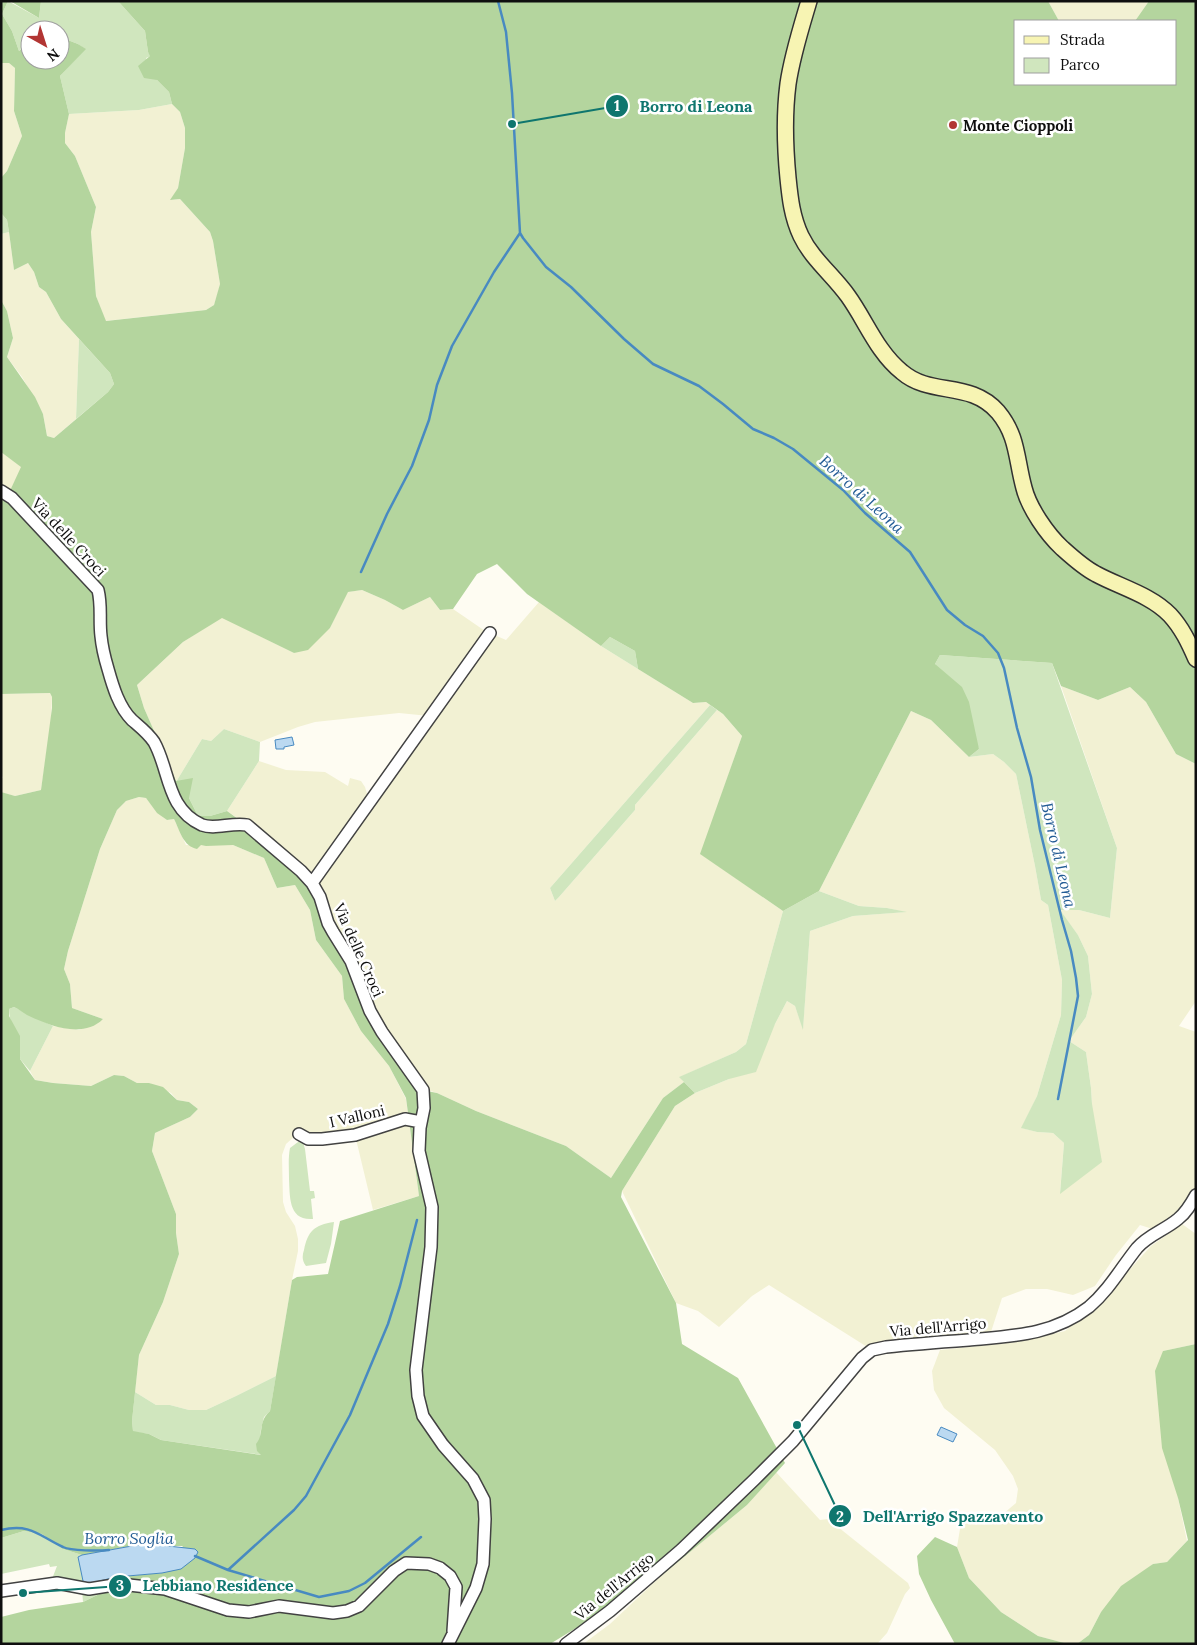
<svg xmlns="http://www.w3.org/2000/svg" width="1197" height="1645" font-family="Lora,serif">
<rect width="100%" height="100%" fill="#fefcf2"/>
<path fill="#f2f1d3" d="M1048 1H1149L1135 21H1059Z
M1 63H9L15 68 14 111 22 136 7 171 1 178Z
M172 104 180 112 185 128V148L178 188 171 200 180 199 210 232 213 241 220 284 218 293 214 305 206 310 105 321 96 296 91 232 96 207 75 156 65 143V133L69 114 139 110Z
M9 232 14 270 28 263 34 272 39 287 46 292 61 319 79 339 76 419 54 438 47 436 43 414 22 377 7 357 13 338 7 311 1 300V234Z
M1 452 22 467 8 495 1 491Z
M362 590 385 600 403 610 430 597 440 610 453 609 488 633 429 716 399 713 315 722 298 727 260 742 224 729 211 741 202 739 176 782 144 708 137 685 183 642 222 617 294 653 330 628 347 592Z
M539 602 601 646 693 703 706 702 710 705 550 888 555 901 559 897 635 810V805L717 710 723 714 742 736 701 854 783 911 746 1044 736 1052 680 1077 684 1082 663 1098 611 1178 566 1146 476 1111 437 1093 424 1089 384 1032 314 885 492 634 506 640Z
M1061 686 1098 700 1130 687 1146 702 1176 754 1196 764V1001L1179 1026 1196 1032V1195L1159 1231 1140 1225 1116 1255 1095 1286 1073 1295 1047 1289H1026L1002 1298 989 1338 872 1350 769 1285 752 1296 719 1327 698 1311 676 1303 622 1191 675 1106 695 1093 729 1079 775 1024 787 1001 795 1006 803 1028 810 931 853 916 905 912 887 908 859 906 819 891 911 711 931 720 969 757 993 754 1004 762 1016 774 1035 866 1040 894 1041 900 1048 905 1062 980 1061 1015 1037 1096 1022 1128 1037 1132 1053 1133 1064 1143 1060 1193 1092 1104 1091 1088 1086 1052 1069 1041 1086 1017 1092 994 1088 956 1078 935 1059 910H1079L1110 918 1117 848Z
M50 693 52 697 51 722 41 790 15 796 3 793 1 792V780L3 777 1 776V694Z
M259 761 286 770 325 772 348 786 350 778 361 781 365 787 369 800 311 881 256 831 227 811Z
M139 797 146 798 157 812 167 820 174 819 186 845H233L264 858 277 888 295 885 310 910 316 940 342 976 344 999 361 1031 389 1066 406 1099 419 1196 373 1210 355 1135 295 1136 286 1144 282 1155 283 1202 286 1212 295 1226 298 1239V1251L292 1280 276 1376 236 1396 206 1410H189L170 1405H156L135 1392 139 1355 163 1302 179 1254 176 1233V1214L152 1151 155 1133 190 1117 198 1109 189 1102 177 1100 171 1093 149 1083H137L124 1076 114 1075 91 1086 53 1083 35 1080 30 1071 53 1026 79 1030 103 1019 72 1008 70 984 64 969 68 951 100 849 117 810 126 801Z
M1182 1224 1196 1234V1344L1163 1351 1178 1498 1187 1541 1167 1562 1153 1564 1101 1612 1089 1635 1077 1644H1068L1038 1636 1001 1612 969 1578 957 1547 961 1523 979 1521 1003 1514 1016 1503 1018 1489 1013 1476 995 1450 944 1408 934 1390 932 1371 940 1350 1017 1342 1065 1331 1103 1299 1151 1246Z
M776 1472 820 1520 828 1519 908 1583 910 1588 905 1594 887 1633 877 1644H583L610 1624 661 1576 747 1505Z"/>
<path fill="#d0e6be" d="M8 1 39 18 41 1H118L145 31 148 52 151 56 146 58 157 80 169 92 172 104 139 110 69 114 60 76 85 49 78 44 60 37V30H30V40L27 41 19 51 12 31 2 14Z
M1 213 7 220 9 232 1 234Z
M79 339 110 373 114 384 108 392 76 419Z
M610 637 635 651 638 669 601 646Z
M940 655 1052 663 1117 848 1110 918 1079 910H1060L1078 935 1088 956 1092 994 1086 1017 1069 1041 1086 1052 1091 1088 1092 1104 1102 1162 1060 1194 1064 1143 1053 1133 1037 1132 1021 1128 1037 1096 1061 1015 1062 980 1048 905 1041 900 1040 894 1035 866 1016 774 1004 762 993 754 969 757 979 749 935 664Z
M710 705 717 710 635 805V810L559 897 555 901 550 888Z
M224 729 260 742 259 761 227 811 210 816H198L189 798 176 782 202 739 211 741Z
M819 891 859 906 887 908 907 912 853 916 810 931 803 1030 795 1006 787 1001 775 1024 756 1072 729 1079 695 1093 679 1077 736 1052 746 1044 783 911Z
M14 1007 53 1026 30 1071 20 1059C21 1041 9 1026 9 1009Z
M302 1139 305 1149 310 1191H314L315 1198 311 1199 313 1219C288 1221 290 1196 289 1179 289 1169 288 1158 290 1148Z
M334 1222 331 1244 326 1263 306 1266C302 1261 302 1256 304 1250 308 1231 314 1225 334 1222Z
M276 1376 270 1411 264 1417 261 1429 260 1439 262 1455 161 1440 149 1434 133 1432 132 1421 135 1392 156 1405H170L189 1410H206L236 1396Z
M24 1531 42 1534 63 1549 82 1555 78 1557 96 1582 116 1577 127 1576 120 1584 83 1602 82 1590 52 1579 57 1566 50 1567 49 1564 1 1574V1538Z"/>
<path fill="#b4d59e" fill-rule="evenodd" d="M1 1H8L2 14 12 31 19 51 30 40V60H60V37L78 44 86 49 60 76 69 114 65 133V143L75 156 96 207 91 232 96 296 106 321 206 310 214 305 220 284 213 241 210 232 180 199 170 200 178 188 185 148V128L180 112 172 104 169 92 157 80 144 78 138 66 150 56 148 52 145 31 118 1H1048L1059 21H1016V84H1176V21H1135L1149 1H1196V764L1176 754 1146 702 1130 687 1098 700 1061 686 1052 663 940 655 935 664 962 687 969 702 979 749 969 757 931 720 911 711 819 891 783 911 700 854 742 736 723 714 706 702 693 703 638 669 635 651 610 637 601 646 527 594 497 564 477 574 453 609 440 610 430 597 403 610 385 600 362 590 348 592 330 628 308 650 294 653 222 618 183 642 137 685 144 708 176 781 193 778 189 798 198 816H210L227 811 256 832 311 884 369 1011 422 1090 437 1093 476 1111 566 1146 611 1178 663 1098 684 1082 695 1093 675 1106 622 1191 621 1197 676 1303 682 1344 738 1378 785 1463 747 1505 661 1576 550 1644H1V1617L29 1610 83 1602 120 1584 127 1576 162 1573 183 1546H168L154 1542 82 1555 63 1549 42 1534 24 1531 1 1538V792L15 796 41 790 52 708V697L50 693 1 694V491L8 495 21 467 1 452V300L7 311 13 338 7 357 35 397 43 414 47 436 54 438 108 392 114 384 110 373 61 319 46 292 39 287 34 272 28 263 14 270 9 232 7 220 1 213V178L7 171 22 136 14 111 15 68 9 63H1ZM139 797 146 798 157 813 167 820 174 819C180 831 183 846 197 849L201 845 206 846 233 845 264 858 277 888 295 885 310 910 316 940 342 976 344 999 361 1031 389 1066 406 1098 419 1196 340 1221 328 1274 297 1277 292 1280 270 1411C257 1423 265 1433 256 1444L257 1451 261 1455 161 1440 149 1434 133 1431 132 1421 139 1355 163 1302 179 1254 176 1233V1214L152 1151 155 1133 190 1117 198 1109 189 1102 177 1100 163 1087 149 1083H137L124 1076 114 1075 91 1086 53 1083 35 1080 20 1059V1036L9 1016V1009L14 1007C19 1009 22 1012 27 1015 50 1026 83 1039 103 1019L72 1008 70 984 64 969 68 951 100 849 117 810 126 801Z
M10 1H41L39 18Z
M1196 1344V1644H1077L1089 1635 1101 1612 1121 1586 1153 1564 1167 1562 1188 1540 1178 1498 1162 1448 1155 1371 1163 1351Z
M935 1537 957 1547 969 1578 1001 1612 1038 1636 1068 1644H955L931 1600 919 1574 917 1556Z"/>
<path fill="#bbd9f1" stroke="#488ac1" d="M292 737 294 745 284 747V749H276L275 740Z
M941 1427 957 1434 953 1442 937 1435Z
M154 1542 168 1546 195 1549 198 1552 195 1558 181 1569 162 1573 116 1577 87 1584 83 1581 78 1557 82 1555Z"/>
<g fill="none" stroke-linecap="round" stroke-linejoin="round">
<path stroke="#488ac1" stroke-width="2.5" d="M498 1 506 32 512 93 520 233 523 238 546 267 571 287 624 339 653 364 699 386 723 404 753 429 774 438 793 449 843 490 865 513 910 552 947 610 965 625 983 636 998 653 1004 668 1017 728 1031 777 1040 830 1062 920 1071 951 1076 978 1078 996 1058 1099
M361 572 387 514 412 466 429 420 437 385 452 346 494 272 520 233
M1 1530C31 1523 39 1536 63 1547 71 1551 99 1551 109 1550
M195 1556 228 1570 319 1597 349 1591 365 1583 421 1537
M228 1570 294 1510 306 1496 350 1415 388 1324 400 1286 417 1220"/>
<g stroke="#424242" stroke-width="14">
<path id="minor" d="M1 491 12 498 98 590C102 606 99 620 101 636 102 647 105 659 108 669 113 687 119 707 132 720 140 727 148 733 154 742 170 770 166 809 202 825 215 830 232 822 247 825L301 871 312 883 320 897 328 923 333 932 351 961 370 1011 382 1032 423 1090 424 1108 420 1128 419 1151 432 1207 431 1247 416 1370 418 1396 423 1416 443 1445 473 1479 484 1500 485 1519 483 1564 476 1588 448 1644
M312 883 490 633
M299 1134 308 1139H322L355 1135 405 1119 421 1122
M1 1591 57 1583 89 1589 120 1584 165 1589 228 1610 249 1612 279 1606 333 1613 347 1611 359 1606 394 1571 406 1563 429 1564 440 1568 450 1576 456 1587 453 1631
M566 1644 610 1611 681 1550 754 1480 793 1441 862 1358 872 1350 886 1347C914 1344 941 1342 969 1340 1013 1336 1053 1335 1089 1307 1109 1290 1121 1268 1137 1248 1148 1235 1165 1230 1178 1219 1186 1213 1191 1204 1196 1195"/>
</g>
<g stroke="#313131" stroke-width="18">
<path id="secondary" d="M809 1C801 28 792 56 788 84 784 115 785 147 788 178 790 198 792 217 801 236 812 259 833 275 848 296 866 321 877 352 902 372 931 397 970 380 998 412 1018 436 1016 459 1024 488 1029 508 1047 534 1062 548 1072 557 1084 568 1096 574 1120 587 1151 595 1170 615 1182 628 1189 643 1196 659"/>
</g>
<use href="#minor" stroke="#fff" stroke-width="11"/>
<use href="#secondary" stroke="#f7f4b3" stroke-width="15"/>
</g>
<circle fill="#b23533" stroke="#fff" stroke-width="2" cx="953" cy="125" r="5"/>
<g text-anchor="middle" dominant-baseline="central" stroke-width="5" stroke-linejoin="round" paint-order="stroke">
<g font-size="15" font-weight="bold" fill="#0f0f0f" stroke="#fff" text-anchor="start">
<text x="963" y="125">Monte Cioppoli</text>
</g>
<g font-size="15" fill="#0f0f0f" stroke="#fff">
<text transform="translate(69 537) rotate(47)">Via delle Croci</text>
<text transform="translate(359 950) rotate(66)">Via delle Croci</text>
<text transform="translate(357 1116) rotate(-13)">I Valloni</text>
<text transform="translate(938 1327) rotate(-5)">Via dell'Arrigo</text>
<text transform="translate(614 1586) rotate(-39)">Via dell'Arrigo</text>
</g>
<g font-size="16" font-style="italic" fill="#235c95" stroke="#fff">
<text transform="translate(862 494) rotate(42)">Borro di Leona</text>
<text transform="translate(1059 855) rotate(77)">Borro di Leona</text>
<text x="129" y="1538">Borro Soglia</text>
</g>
</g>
<path fill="none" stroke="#0f766e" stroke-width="2" d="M512 124L617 106M797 1425L840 1516M23 1593L120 1586"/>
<g fill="#0f766e" stroke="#fff" stroke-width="2">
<circle cx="512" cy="124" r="5"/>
<circle cx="797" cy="1425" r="5"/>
<circle cx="23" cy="1593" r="5"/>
<circle cx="617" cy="106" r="12"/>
<circle cx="840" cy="1516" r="12"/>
<circle cx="120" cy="1586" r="12"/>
</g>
<g font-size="15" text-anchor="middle" font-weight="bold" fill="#fff">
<text x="617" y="111">1</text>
<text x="840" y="1522">2</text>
<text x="120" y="1591">3</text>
</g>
<g font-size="16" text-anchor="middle" font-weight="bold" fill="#0f766e" stroke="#fff" stroke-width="5" stroke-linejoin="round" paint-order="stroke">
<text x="696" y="112">Borro di Leona</text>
<text x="953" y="1522">Dell'Arrigo Spazzavento</text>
<text x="218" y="1591">Lebbiano Residence</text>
</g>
<rect width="1197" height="1645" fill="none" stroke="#0f0f0f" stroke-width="5"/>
<rect x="1014" y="20" width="162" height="65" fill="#ffffff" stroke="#9f9f9f"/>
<rect x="1024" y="36" width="25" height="8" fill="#f7f4b3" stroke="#9f9f9f"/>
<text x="1060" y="45" font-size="15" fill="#0f0f0f">Strada</text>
<rect x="1024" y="58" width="25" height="15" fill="#d0e6be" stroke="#9f9f9f"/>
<text x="1060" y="70" font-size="15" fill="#0f0f0f">Parco</text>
<g transform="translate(45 45) rotate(141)"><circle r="24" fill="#ffffff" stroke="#9f9f9f"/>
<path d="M0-4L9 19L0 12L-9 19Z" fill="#b23533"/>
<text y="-8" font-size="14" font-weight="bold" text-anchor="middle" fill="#0f0f0f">N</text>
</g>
</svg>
